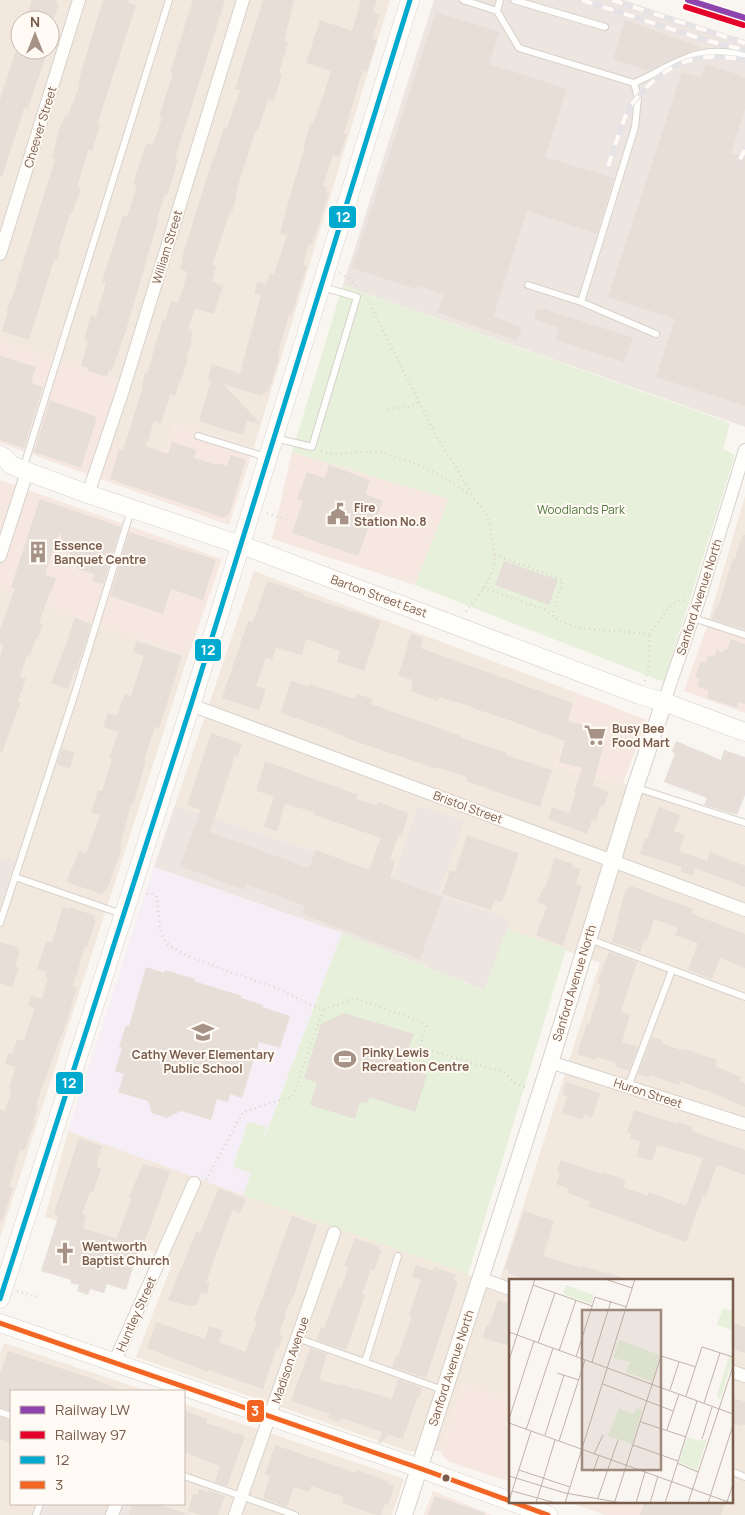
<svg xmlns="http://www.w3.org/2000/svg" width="745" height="1515" font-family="Manrope,sans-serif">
<rect width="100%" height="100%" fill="#f9f5f0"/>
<path fill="#f2e8de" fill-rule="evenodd" d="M0 0H390L254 447 175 423 166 451 151 458 98 440 118 381 0 340ZM20 20H50V50H20Z
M745 496V637L707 626Z
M254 571 577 693 555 766 623 783 745 828V1515H684L688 1501H731V1280H510V1400L462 1384 441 1451H408L136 1357 171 1267 152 1251 45 1217 68 1131 468 1274 496 1292 600 963 507 929 511 919 439 894 463 821 418 805 393 877 175 805Z
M0 589 188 656 0 1238Z
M4 1343 147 1391H11V1504H42L39 1515H0V1354Z
M184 1404 404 1479 392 1515H191L159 1504H184Z"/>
<path fill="#f6e8e1" d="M0 340 118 381 99 440 151 458 156 448 166 451 175 423 254 447 229 525 0 443Z
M292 452 449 499 415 585 272 539Z
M0 480 222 559 188 656 0 589Z
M707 626 745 637V713L684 691Z
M577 693 647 720 623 783 555 766Z
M462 1384 510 1400V1482L450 1462 442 1455 441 1451Z
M433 1491 492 1515H424Z
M565 1501H688L684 1515H605Z"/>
<path fill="#ede5e0" d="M434 0H624L745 41V427L343 285Z
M175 805 393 877 418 805 464 821 439 894 511 919 485 990 342 933 154 867Z
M0 857 15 862 0 907Z
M42 1504H159L191 1515H39Z"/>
<path fill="#f6eef6" d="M154 867 342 933 243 1195 68 1131Z"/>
<path fill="#e7f0db" d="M343 285 730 423 723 449 735 455 664 682 415 585 449 499 292 452Z
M507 929 566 949 468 1274 243 1195 251 1173 233 1167 248 1122 267 1127 260 1150 342 933 484 990Z"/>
<path fill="#e6ded7" d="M32 0H57L56 3 59 4 53 20H25Z
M103 0H129L128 3 136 6 100 115 97 124 100 125 92 151 88 150 77 187 81 188 72 214 70 213 59 249H60L57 261 54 260 29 340 2 331 7 315V309L13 295 55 159 52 158 59 130 65 115 68 116 72 104H73L80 84 78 83Z
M193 0H225L175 159 178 160 167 195H165L156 221H158L127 327 112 371 109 370 107 377 88 371 89 368 81 366 88 341 84 340 91 315 96 317 106 283 102 282 123 215 127 217 137 185 133 184 146 143 153 145 162 118 159 117 173 73 170 72Z
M263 0H294L284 41 288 42 279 73 282 74 274 101 268 99 258 131 256 130 235 195 237 196 232 212 230 211 212 265 216 266 212 282 223 286 214 314 195 308 188 330 193 332 190 341H192L186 358 188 359 181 381 180 380 175 396 171 394 161 423 154 421 146 446 168 454 172 442 196 450 194 458 216 465 217 463 227 466 231 455 246 460 229 515 224 518 110 479 119 449 123 451 143 386 142 385 145 373 147 374 163 320H165L171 301 178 303 188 272 180 269 183 261H181L213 158 214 159 224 128 227 129 228 125 240 90 235 89Z
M361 0H377L373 12 380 14 372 39 377 40 367 72 363 70 344 133 347 134 339 157 333 155 323 186 327 188 326 192 329 193 312 245 309 244 303 265 307 266 291 316 289 315 280 345 278 356H280L268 392 266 391 262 396 223 384 261 424 247 421 243 435 199 421 211 380 208 379 212 364 240 374 261 295 254 293 258 281 266 284 270 273 274 275 287 235 280 233 285 213 305 146H304L311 122 313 123 323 97 331 71 306 63 320 20 352 31Z
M436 12 499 32 489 64 567 89 545 157 614 178 597 234 527 211 493 317 522 327 517 341 437 312 444 294 418 286 417 289 352 268Z
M625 20 701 47 648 71 613 59Z
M16 50H48L28 108H24L2 177H0V100Z
M706 64 745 77V109L731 153 745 157V406L656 377 675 319 608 297 682 72 701 78Z
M541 308 633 338 624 362 556 340 559 328 534 319 536 310Z
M0 356 36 367 31 383 43 387 24 448 0 440Z
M50 400 97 417 81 468 34 452Z
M329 465 370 480 365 494 383 501 373 528 369 526 358 556 292 533 303 501 297 499 307 472 325 478Z
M40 499 121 527 103 584 92 581 94 574 78 569 59 533 45 575 56 578 52 591H50L39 623 43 625 38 638H36L30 656 27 655 20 677 26 678 18 701 21 702 2 752 0 751V656L4 645 0 644V630L15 588 11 587Z
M129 532 216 560 203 600 171 589 163 614 110 596Z
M743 534 745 535V630L712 619 716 607H718L733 558 735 559Z
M504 561 558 580 549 605 495 585Z
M267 581 305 594 304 596 381 621 364 671 337 662 340 651 306 639 302 655 276 648 272 660 266 658 256 686 266 689 259 710 222 698 248 621 253 622Z
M75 618 91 624 78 665 76 672 74 671 68 689 51 683 70 634H69Z
M411 634 423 638 420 648 573 703 568 721 607 732 593 786 609 792 603 807 600 806 596 822 592 820 587 834 548 819 552 807 569 813 576 793 574 792 582 768 559 762 565 741 503 718 472 708 473 707 439 697 438 701 411 691 413 680 398 676Z
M731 639 745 644V704L739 702 737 708 707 698 709 691 697 686 700 679 695 677 701 661 706 663 709 655 714 657 717 650 723 653 724 649 727 650Z
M137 641 182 656 159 728 155 727 144 760 146 761 133 805 131 804 120 847H122L107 890H105L102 894 66 882 79 851 86 854 100 815 91 812 98 790 102 791 112 759 109 758 118 732 103 727 108 713 117 716 125 694 131 696 144 656 133 652Z
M291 681 309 687 310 684 355 699 357 694 373 699 371 704 461 736V738L507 753 506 755 552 770 540 807 466 781 467 777 435 767 434 768 343 737 344 736 330 731V730L281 713Z
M211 733 242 744 238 756 235 755 210 832 309 868 316 850 369 870 381 838 315 815 314 812 285 804 277 831 264 827 274 796 256 791 265 761 358 795 356 799 377 805V802L409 813 401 837 398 836 390 860 395 862 390 878 443 897 420 959 302 914 305 906 246 884 244 890 180 866 201 810 187 805Z
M676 741 721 760 724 750 745 757V795L737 815 704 805 707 798 664 782 675 753 672 752Z
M62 749 75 752 70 768 57 765Z
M659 807 680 815 674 831 685 835 679 851 707 861 710 852 745 866V887L695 868 693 876 681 872 682 867 640 854 645 838 647 839Z
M467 835 519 853 504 898H503L502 902 495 900 491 910 442 894 450 870 455 872Z
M555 858 573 864 572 867 581 869 576 884 582 886 563 946 536 935 547 906 537 902 543 888 545 889Z
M631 886 693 909 692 914 745 934V968L720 958 712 979 688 970 698 943 675 935 678 928 654 919 647 941 644 940 640 952 612 942 625 891Z
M63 907 69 909 70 907 95 916 94 920 96 921 87 947 85 946 73 986 77 988 66 1023 39 1095 36 1107 38 1108 33 1121H35L24 1151 20 1149 9 1187 13 1188 2 1221H0V1109L5 1111 12 1089 9 1088 16 1067 5 1064 8 1053 12 1054 17 1039 24 1041 35 1008 28 1006 31 995 42 999 48 978 45 976 46 972 37 969 46 941 52 943Z
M0 942 17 947V949L20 951 15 966 19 968 12 987 0 983Z
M609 952 637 962 621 1012 630 1014 622 1042 638 1047 629 1071 615 1066 616 1063 596 1057 595 1060 577 1054 587 1024H589L600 989V984L597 983Z
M146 967 164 973 165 970 195 979 194 981 242 996 241 998 263 1005 262 1007 290 1016 280 1048 259 1042 242 1098 230 1094 228 1102 217 1099 211 1120 181 1111 167 1118 152 1113 148 1101 118 1092 124 1074 115 1071 122 1048 119 1047 126 1025 129 1026Z
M344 1013 414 1034 405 1058 410 1069 427 1075 415 1112 369 1097 368 1103 360 1102 355 1119 310 1105 317 1083 304 1078 321 1024Z
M652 1037 662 1040 661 1043 684 1051 685 1049 717 1060 715 1066 741 1077 740 1081 745 1084V1107L705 1090V1091L680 1081 679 1085 650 1075 649 1077 638 1074Z
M566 1082 600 1093 592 1118 584 1115 583 1120 562 1113 567 1096 562 1095Z
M634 1110 678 1124V1122L693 1127 692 1131 745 1150V1175L717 1165 706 1196 703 1195 686 1242 588 1206 590 1201 567 1193 569 1189 556 1184 560 1172 557 1171 561 1160 601 1174 602 1172 626 1180 623 1187 648 1196 649 1192 686 1206 703 1158 657 1145 652 1161 636 1156 641 1141 630 1138 631 1134 627 1132Z
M79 1138 102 1146 97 1162V1167L101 1168 93 1192 90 1191 82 1214 86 1215 83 1228 116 1239 132 1198 129 1197 143 1164 152 1167 153 1166 170 1172 143 1246 140 1245 126 1290 107 1284 104 1293 90 1289 88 1295 77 1291 79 1285 70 1283 71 1280 41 1271 58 1217 54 1213Z
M219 1188 246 1199 240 1213 233 1210 227 1224 206 1282 210 1283 207 1294 201 1292 196 1306 192 1305 191 1307 168 1300 196 1232 200 1233Z
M524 1211 554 1221 543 1256 582 1268V1266L621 1277 620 1280H527L508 1273 509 1270 505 1268Z
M292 1216 317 1225 294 1295 285 1313 286 1314 279 1335 283 1336 279 1348 277 1347 263 1389 209 1370 208 1372 147 1348 156 1322 205 1339 209 1326 223 1331 219 1342 245 1352 257 1322 254 1320Z
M355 1238 379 1247 378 1249 381 1251 374 1271 371 1269 362 1294H365L359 1313 346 1350 317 1340 321 1327 324 1328 339 1288 341 1289 348 1268 344 1266Z
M416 1265 433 1271 434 1267 456 1275 454 1280 458 1282 426 1378 392 1367 396 1355 398 1356 412 1316 409 1315 421 1280 412 1277Z
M498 1300 510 1304V1346L483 1338 486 1325 489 1326Z
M731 1322 745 1327V1353L731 1349Z
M310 1348 327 1354 319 1379 340 1386 341 1384 355 1389 356 1388 392 1399 398 1379 422 1388 419 1398H417L403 1439 389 1435 380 1443H378L382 1432 341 1418 339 1422 328 1418 330 1414 291 1401Z
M8 1351 93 1379 122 1391H21L11 1388V1411L0 1407V1374Z
M731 1397 745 1402V1425L742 1424 741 1426 731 1423Z
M184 1410 207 1419 206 1423 231 1431 232 1433 240 1434 245 1437 227 1486 215 1482 220 1466 184 1452Z
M0 1417 11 1421V1443L0 1439Z
M275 1445 356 1473 357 1470 388 1481 387 1484 394 1486 388 1505 385 1504 381 1515H376L342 1503 344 1497 311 1486 309 1492 294 1487 287 1507 263 1498 270 1476 265 1474Z
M199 1489 208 1492V1490L225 1496 218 1515H199L188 1511 193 1494 197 1495Z
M435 1496 485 1513V1515H428Z
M645 1501H726L721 1515H640Z
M133 1504H157L185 1513 184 1515H129Z"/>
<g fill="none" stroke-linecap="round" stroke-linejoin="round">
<g stroke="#d7d1cb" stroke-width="8">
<path id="service" d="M463 0 497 11 519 48 634 83C675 65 698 42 745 56
M514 0 605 27
M497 11 500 0
M634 83 638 98 635 127 581 302 656 334
M528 285 581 302
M198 436 266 457
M275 438 312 447 357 297 322 287
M23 469 169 0
M693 618 745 635
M637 788 745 823
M15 877 122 914
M0 923 75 693 131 510
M589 939 745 997
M628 1087 672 970
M297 1338 443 1390
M365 1362 398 1256
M0 1412 11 1416
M731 1471 745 1477
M184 1476 295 1515
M36 1515 40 1504"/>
</g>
<g stroke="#d7d1cb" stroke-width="14">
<path id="minor" d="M0 254 79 0
M88 494 123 390 243 0
M0 556 27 472
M664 702 698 603 745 450
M191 705 745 910
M550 1062 745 1124
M479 1278 510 1289
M114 1363 194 1183
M731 1371 745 1376
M112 1515 116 1504
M235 1515 334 1233"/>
</g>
<g stroke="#d7d1cb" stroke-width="18">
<path id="tertiary" d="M404 1515 549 1066 635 788 664 702"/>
</g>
<g stroke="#d9d2cb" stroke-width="19">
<path id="secondary" d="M0 455 4 457 11 465 23 470 88 494 258 551 640 695 664 702 745 732
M0 1299 191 705 410 0
M0 1323 419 1468 548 1515"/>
</g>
<path stroke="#dcd5d0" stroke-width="2.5" stroke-dasharray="1 4" stroke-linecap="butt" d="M340 273 351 280 357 287
M367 299 439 441 463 479 473 497
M388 409 408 407 419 403
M321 451C339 458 362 449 381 453 410 458 475 488 487 516 490 524 491 534 493 542 494 552 496 563 492 572 487 587 474 601 465 613
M267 513 290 521
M495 555 563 580 552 615
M483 588 544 609 558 620 578 628 650 634C659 622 670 598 686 600
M645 681 649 668 650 634
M147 894 151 893 156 896C160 910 157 928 165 941 177 958 261 980 285 992 298 998 310 1005 323 1010L354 998 422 1022 426 1026 420 1047 505 1073 514 1083 525 1087
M206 1180 243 1112 293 1096 323 1010
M17 1291 37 1297"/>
<use href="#service" stroke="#fefefd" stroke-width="6"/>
<use href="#minor" stroke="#fefefd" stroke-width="12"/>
<use href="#tertiary" stroke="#fefefd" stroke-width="16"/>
<use href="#secondary" stroke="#fefefd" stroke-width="18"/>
<g stroke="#e6e3e7" stroke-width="5.5">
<path id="rail" d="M582 0 705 40 745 50
M612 0 745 43
M740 159 745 150
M608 166C614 149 619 132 626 115 630 105 639 95 646 88 676 58 705 52 745 60"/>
</g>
<use href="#rail" stroke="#fffaf3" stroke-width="4" stroke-dasharray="11" stroke-linecap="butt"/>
<g stroke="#fffaf3" stroke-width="9">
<path id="bus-1" d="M0 1299 191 705 410 0"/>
</g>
<g stroke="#fffaf3" stroke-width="9">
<path id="bus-2" d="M0 1323 419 1468 510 1501
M510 1501 548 1515"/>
</g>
<use href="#bus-1" stroke="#00a9ce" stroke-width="5"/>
<use href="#bus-2" stroke="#f26522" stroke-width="5"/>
<g stroke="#fffaf3" stroke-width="10">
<path id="rail-1" d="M688 0 745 18"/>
</g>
<g stroke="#fffaf3" stroke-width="10">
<path id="rail-2" d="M686 7 743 25"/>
</g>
<use href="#rail-1" stroke="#8e44ad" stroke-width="6"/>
<use href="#rail-2" stroke="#e4002b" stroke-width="6"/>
</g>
<defs>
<g id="civic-bare" transform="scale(1.725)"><path d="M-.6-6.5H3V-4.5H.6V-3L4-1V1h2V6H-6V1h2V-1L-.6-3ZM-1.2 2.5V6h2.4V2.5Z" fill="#a69286" stroke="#fffaf3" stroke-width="2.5" paint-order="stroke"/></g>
<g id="building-bare" transform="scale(1.725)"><path d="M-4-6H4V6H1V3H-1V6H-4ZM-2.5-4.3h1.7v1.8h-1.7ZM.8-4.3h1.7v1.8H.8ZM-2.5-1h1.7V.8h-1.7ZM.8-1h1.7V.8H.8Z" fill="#a69286" stroke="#fffaf3" stroke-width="2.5" paint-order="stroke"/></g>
<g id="supermarket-bare" transform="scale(1.725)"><path d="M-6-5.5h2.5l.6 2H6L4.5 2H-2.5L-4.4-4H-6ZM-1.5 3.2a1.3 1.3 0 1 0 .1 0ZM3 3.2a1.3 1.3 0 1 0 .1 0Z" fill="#a69286" stroke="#fffaf3" stroke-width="2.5" paint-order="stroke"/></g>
<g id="school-bare" transform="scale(1.725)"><path d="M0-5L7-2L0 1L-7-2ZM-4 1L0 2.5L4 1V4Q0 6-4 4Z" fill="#a69286" stroke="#fffaf3" stroke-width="2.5" paint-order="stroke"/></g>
<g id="stadium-bare" transform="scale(1.725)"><path d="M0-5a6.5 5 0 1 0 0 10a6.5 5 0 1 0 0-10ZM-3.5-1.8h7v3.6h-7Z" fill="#a69286" stroke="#fffaf3" stroke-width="2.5" paint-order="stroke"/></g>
<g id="church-bare" transform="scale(1.725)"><path d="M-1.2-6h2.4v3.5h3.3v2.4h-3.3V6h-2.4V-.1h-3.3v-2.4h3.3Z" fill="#a69286" stroke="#fffaf3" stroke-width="2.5" paint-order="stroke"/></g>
</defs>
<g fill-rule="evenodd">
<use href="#civic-bare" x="338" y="514"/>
<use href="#building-bare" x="38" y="552"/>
<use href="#supermarket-bare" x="595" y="735"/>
<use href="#school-bare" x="203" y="1032"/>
<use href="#stadium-bare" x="345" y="1059"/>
<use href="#church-bare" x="65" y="1253"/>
</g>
<circle fill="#7a5c4d" stroke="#fffaf3" stroke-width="2" cx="446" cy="1478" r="4.5"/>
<g text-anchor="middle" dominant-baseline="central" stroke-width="4" stroke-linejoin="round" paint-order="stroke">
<g font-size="12" fill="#7a5c4d" stroke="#fffaf3">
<text transform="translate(40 127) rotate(-73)">Cheever Street</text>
<text transform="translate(167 247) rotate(-73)">William Street</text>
<text transform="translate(379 596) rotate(20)">Barton Street East</text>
<text transform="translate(699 597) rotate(-72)">Sanford Avenue North</text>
<text transform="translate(468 807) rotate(20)">Bristol Street</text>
<text transform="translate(574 983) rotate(-73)">Sanford Avenue North</text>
<text transform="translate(648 1093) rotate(18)">Huron Street</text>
<text transform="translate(136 1314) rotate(-66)">Huntley Street</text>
<text transform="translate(290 1360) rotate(-71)">Madison Avenue</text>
<text transform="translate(451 1368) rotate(-72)">Sanford Avenue North</text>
</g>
<g font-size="12" font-weight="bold" fill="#7a5c4d" stroke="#fffaf3" text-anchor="start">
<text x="354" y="507">Fire<tspan x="354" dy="14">Station No.8</tspan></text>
<text x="54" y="545">Essence<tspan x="54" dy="14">Banquet Centre</tspan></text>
<text x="612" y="728">Busy Bee<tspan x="612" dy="14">Food Mart</tspan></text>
<text x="362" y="1052">Pinky Lewis<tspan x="362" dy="14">Recreation Centre</tspan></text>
<text x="203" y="1054" text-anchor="middle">Cathy Wever Elementary<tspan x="203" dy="14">Public School</tspan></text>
<text x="82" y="1246">Wentworth<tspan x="82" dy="14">Baptist Church</tspan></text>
</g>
<g font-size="12" fill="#537a41" stroke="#fffaf3">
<text x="581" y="509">Woodlands Park</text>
</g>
</g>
<g transform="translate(509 1279)">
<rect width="224" height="224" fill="#f9f5f0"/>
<path d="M57 6 85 16 82 25 54 15ZM214 29 224 32V51L208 46ZM110 61 151 76 144 103 117 93 121 83 104 79ZM220 77 224 81 211 120 208 116ZM110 129 124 135 127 129 133 131 123 165 99 157ZM178 158 191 162 198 160 188 191 170 183Z" fill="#e7f0db"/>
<path fill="none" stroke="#c2b3aa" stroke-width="1" d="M96 0 123 9M24 6 83 27M0 53 224 135M29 64 46 14M50 72 67 21M67 78 86 18 118 28M0 81 26 0M83 83 102 22M48 94 70 101M94 105 164 132M161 111 170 83M177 117 193 68 224 78M195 124 211 74M210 130 224 87M0 140 25 62M132 143 177 158M0 144 222 224M17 151 44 69M158 151 170 115M36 156 55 96M193 160 203 128M50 162 76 81M124 166 169 182M85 175 94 156M168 184 189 193M10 191 61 208M84 193 90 176M0 197 56 214 113 224M3 212 47 224M89 219 109 161M0 222 22 152M106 222 152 77 187 88M218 223 224 205M27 224 46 161M56 224 126 0M127 224 136 193M141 224 149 197M156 224 188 122M179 224 210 130M199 224 224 146"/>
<path fill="#9f8a7d" fill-opacity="0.15" stroke="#9f8a7d" stroke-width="2.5" d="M73 31H152V191H73Z"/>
<rect width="224" height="224" fill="none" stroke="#7a5c4d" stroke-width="2.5"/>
</g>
<g stroke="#fffaf3" stroke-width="2">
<rect x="328" y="205" width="29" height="24" rx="5" fill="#00a9ce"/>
<rect x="194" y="638" width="28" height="24" rx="5" fill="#00a9ce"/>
<rect x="55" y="1071" width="29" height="24" rx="5" fill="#00a9ce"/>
<rect x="246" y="1399" width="19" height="24" rx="5" fill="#f26522"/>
</g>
<g font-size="14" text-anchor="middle" font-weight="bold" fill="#fff">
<text x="343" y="222">12</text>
<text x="208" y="655">12</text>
<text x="69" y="1088">12</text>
<text x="255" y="1416">3</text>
</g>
<rect x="10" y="1390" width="175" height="115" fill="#fffaf3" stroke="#cabbb1"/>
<rect x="20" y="1406" width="25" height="8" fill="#8e44ad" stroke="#cabbb1"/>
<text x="55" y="1415" font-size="15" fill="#7a5c4d">Railway LW</text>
<rect x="20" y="1431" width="25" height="8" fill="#e4002b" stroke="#cabbb1"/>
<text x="55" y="1440" font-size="15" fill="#7a5c4d">Railway 97</text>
<rect x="20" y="1456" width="25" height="8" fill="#00a9ce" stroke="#cabbb1"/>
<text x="55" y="1465" font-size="15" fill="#7a5c4d">12</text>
<rect x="20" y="1481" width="25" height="8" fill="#f26522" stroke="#cabbb1"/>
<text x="55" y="1490" font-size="15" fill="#7a5c4d">3</text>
<g transform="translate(35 35)"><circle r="24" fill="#fffaf3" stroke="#cabbb1"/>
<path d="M0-4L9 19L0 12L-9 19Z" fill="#a69286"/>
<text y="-8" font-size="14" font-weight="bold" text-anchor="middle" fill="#7a5c4d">N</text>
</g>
</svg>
